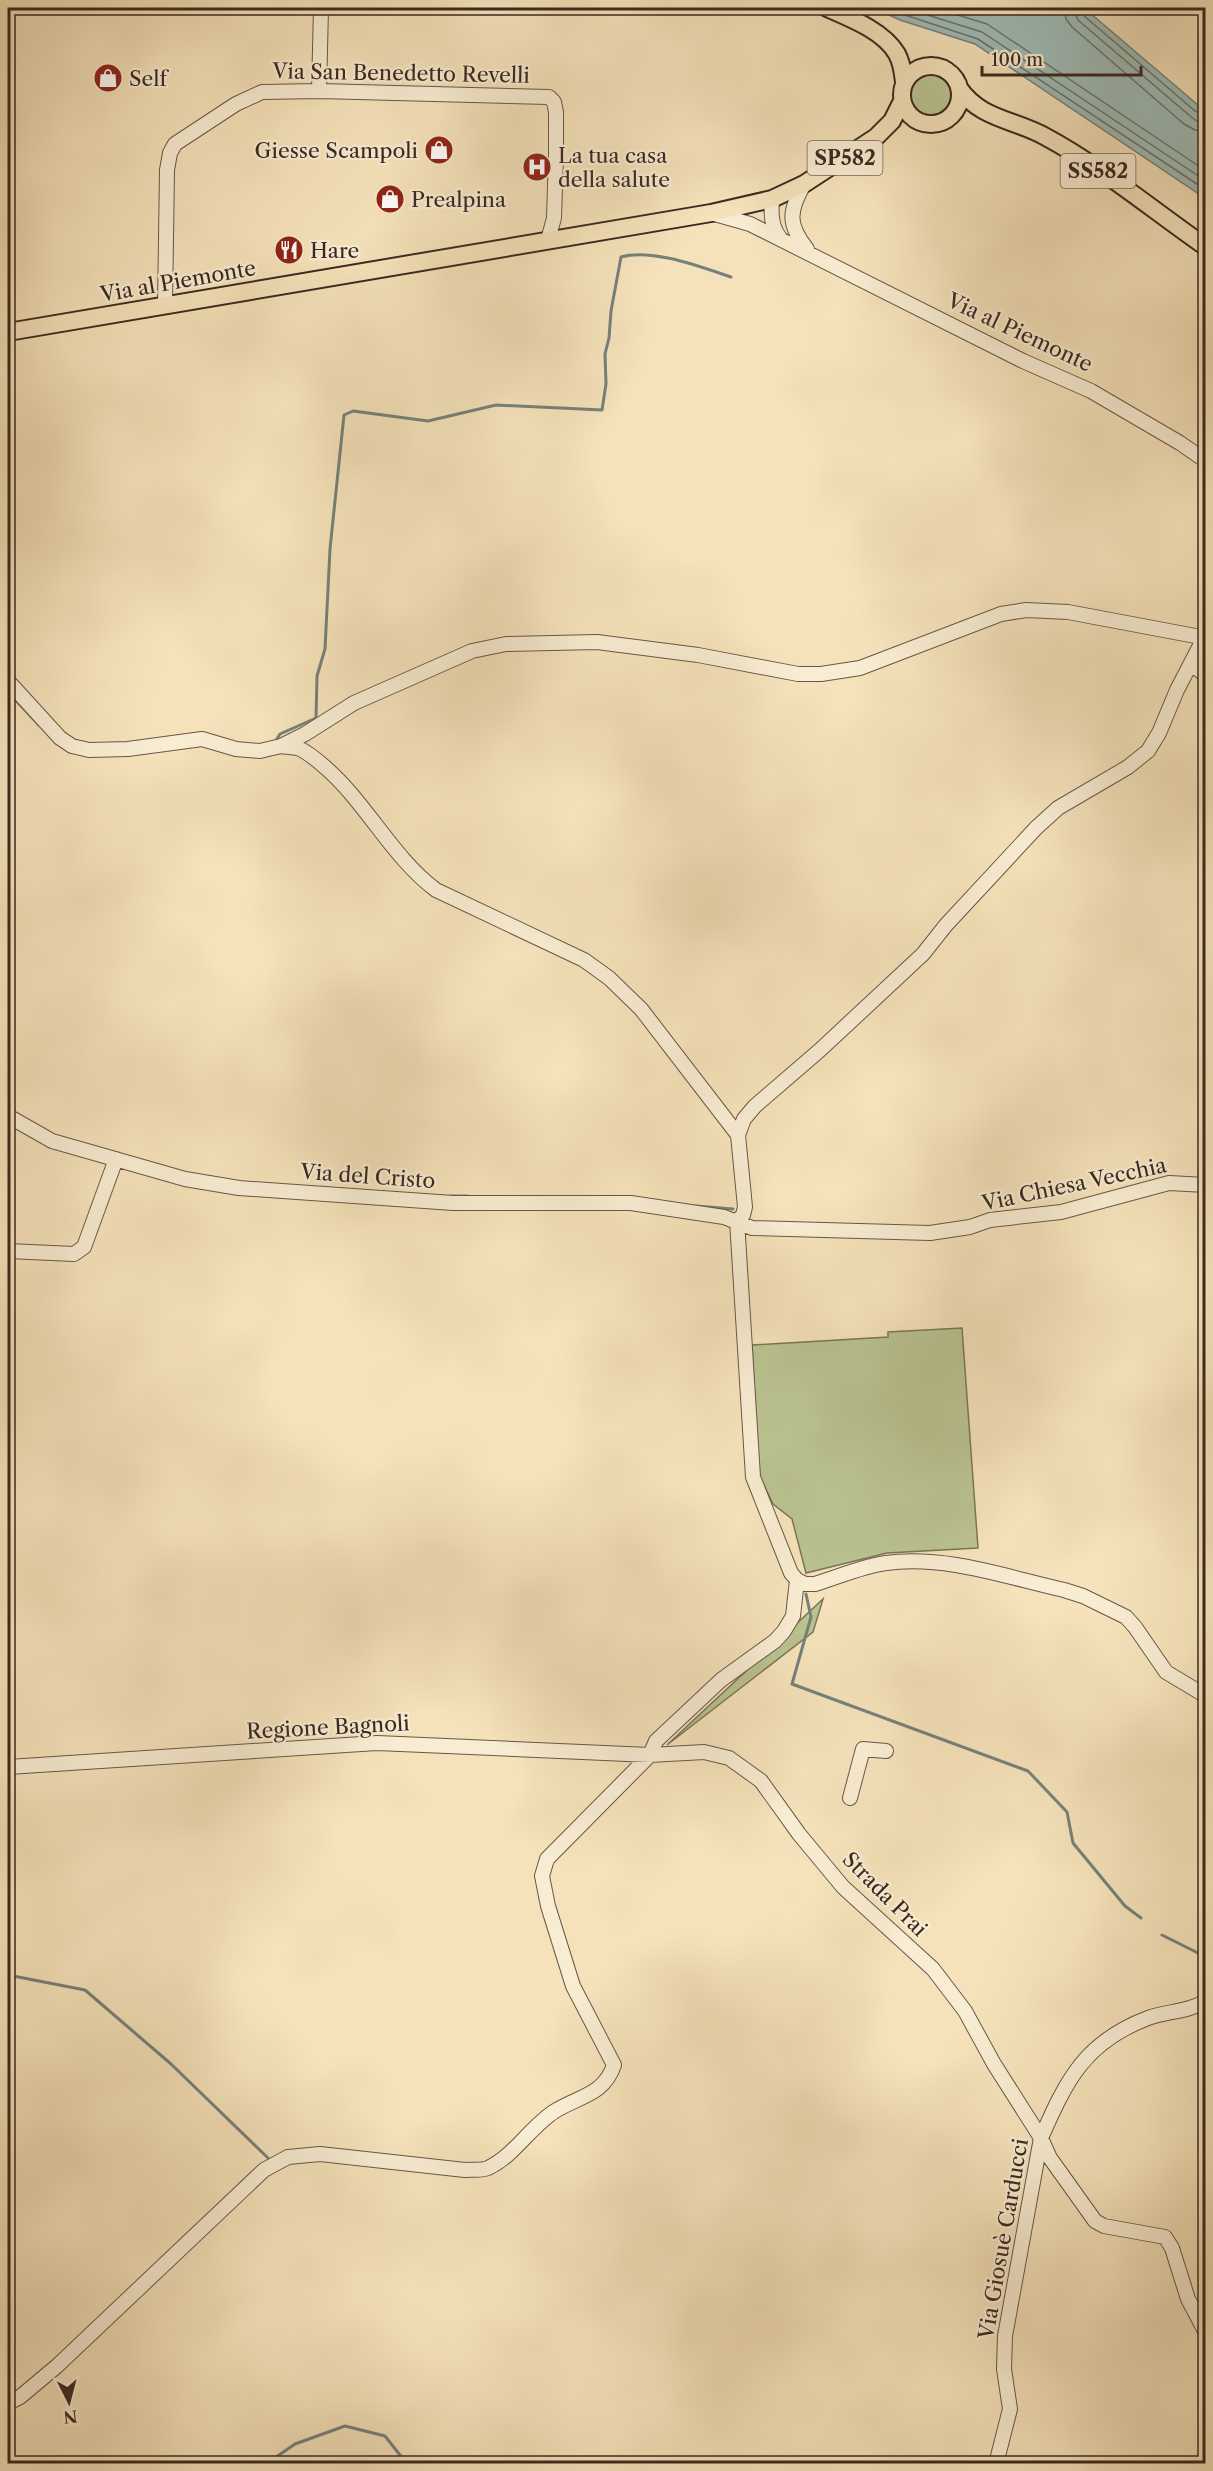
<svg xmlns="http://www.w3.org/2000/svg" width="1213" height="2471" font-family="'Libre Caslon Text',serif">
<rect width="100%" height="100%" fill="#f5e2ba"/>
<filter id="stains"><feTurbulence type="fractalNoise" baseFrequency=".00333" numOctaves="4"/><feColorMatrix values="0 0 0 0 .2 0 0 0 0 .09 0 0 0 0 .02 0 0 0 .5 -.17"/></filter>
<radialGradient id="worn" r=".72"><stop offset=".6" stop-color="#630" stop-opacity="0"/><stop offset="1" stop-color="#630" stop-opacity=".3"/></radialGradient>
<path fill="#bac391" stroke="#7a7658" stroke-width="1.5" d="M909 94a21 21 0 1 1 42 0a21 21 0 1 1-42 0Z
M962 1328 978 1548 887 1553 806 1573 792 1519 773 1504 759 1475 752 1345 888 1337V1332Z
M823 1599 813 1632 667 1745Z"/>
<path fill="#9ebcb7" stroke="#76817b" stroke-width="1.5" d="M874 8H1084L1205 111V198L975 44 900 20Z"/>
<g fill="none" stroke-linecap="round" stroke-linejoin="round">
<path stroke="#6c726c" stroke-width="1.5" d="M888 8 902 14 978 39 1206 190
M905 8 982 32 1206 181
M935 8 987 24 1206 171
M1064 8 1066 19 1072 27 1184 124 1195 130 1206 132
M1073 8 1078 20 1190 116 1198 122 1206 123
M1081 8 1083 15 1195 111 1206 115"/>
<path stroke="#76817b" stroke-width="3" d="M8 692 39 725
M275 742 280 734 316 718 317 676 325 649 330 549 344 415 353 411 428 421 496 405 602 410 606 384 605 354 609 338 611 311 621 257C651 248 701 267 731 277
M450 1196H468
M696 1206 733 1209
M806 1594 811 1617 792 1684 1028 1771 1067 1812 1073 1843 1125 1906 1141 1918
M1162 1935 1206 1957
M8 1975 85 1990 171 2064 268 2158
M266 2464 295 2444 345 2426 385 2436 407 2464"/>
<g stroke="#695746" stroke-width="16">
<path id="minor" d="M319 91 321 8
M804 184C789 211 787 224 807 249
M772 199C771 214 771 226 780 238
M711 213 750 224 1023 361 1091 391 1180 443 1206 461
M165 306 167 170 170 153 175 144 236 104 262 92 319 91 549 97 554 102 556 112V154L554 218 548 240
M1204 638 1191 663 1206 676
M8 681 60 738 72 746 89 750 128 749 202 739 236 749 260 751 281 746 305 734 354 703 472 651 506 644 597 642 698 655 798 674H821L860 668 1001 614 1026 610 1068 612 1206 638
M281 746C287 747 294 747 300 749 309 753 318 761 326 768 367 804 392 857 436 890L584 960 609 978 641 1009 738 1135
M8 1116 52 1141 185 1179 239 1188 453 1203H631L724 1217 752 1228 930 1233 970 1227 990 1220 1061 1212 1169 1183 1206 1185
M737 1221 753 1477 791 1573 797 1580 805 1584H815C838 1577 863 1566 886 1563 946 1555 1006 1577 1064 1590L1083 1596 1126 1617 1135 1627 1166 1672 1206 1696
M737 1221 743 1215 745 1207 738 1135 744 1119 755 1106 820 1050 923 954 946 925 1036 828 1058 808 1128 767 1148 751 1159 733 1177 690 1191 663
M8 1251 74 1254 84 1247 116 1159
M8 1767 377 1743 650 1755 704 1752 729 1758 761 1781 799 1834 843 1887 933 1969 965 2011 994 2064 1041 2138 1050 2158 1095 2221 1104 2226 1165 2237 1172 2248 1188 2299 1206 2333
M850 1798 863 1749 886 1751
M8 2403 20 2397 57 2366 264 2170 288 2157 320 2154 465 2170C472 2169 481 2171 488 2168 514 2156 530 2127 555 2111 579 2096 604 2095 614 2065L573 1986 548 1906 542 1876 547 1859 650 1755 656 1741 721 1680 775 1641 784 1631 793 1616 797 1580
M996 2464 1010 2409 1004 2369 1005 2336 1041 2138C1067 2079 1085 2042 1148 2018 1168 2011 1188 2012 1206 2001"/>
</g>
<g stroke="#3a2920" stroke-width="20">
<path id="major" d="M827 8C850 18 884 31 897 54 902 63 903 73 904 82
M902 95a29 29 0 1 1 58 0a29 29 0 1 1-58 0Z
M959 88C981 120 1014 119 1046 137 1100 166 1154 211 1206 247
M8 332 711 213 772 199 804 184 876 137 892 121 902 101"/>
</g>
<use href="#minor" stroke="#f8ecd2" stroke-width="14"/>
<use href="#major" stroke="#f5e2ba" stroke-width="16"/>
</g>
<defs>
<g id="shop-disc" transform="scale(1.5)"><circle r="9.5" fill="#8f2418" stroke="#f8ecd2"/><path d="M-5-2.5h2.3a2.7 3.5 0 0 1 5.4 0H5L5.5 6h-11ZM-1.5-2.5h3a1.5 2.3 0 0 0-3 0Z" fill="#fff"/></g>
<g id="hospital-disc" transform="scale(1.5)"><circle r="9.5" fill="#8f2418" stroke="#f8ecd2"/><path d="M-5-5h3v3.5h4V-5h3V5h-3V1.5h-4V5h-3Z" fill="#fff"/></g>
<g id="restaurant-disc" transform="scale(1.5)"><circle r="9.5" fill="#8f2418" stroke="#f8ecd2"/><path d="M-5-6h1v4h1v-4h1v4h1v-4h1v5L-1.5 .5V6h-2V.5L-5-1ZM5-6V6H3V1.5H1.5Q1.5-4 5-6Z" fill="#fff"/></g>
</defs>
<g fill-rule="evenodd">
<use href="#shop-disc" x="108" y="78"/>
<use href="#shop-disc" x="439" y="150"/>
<use href="#hospital-disc" x="537" y="167"/>
<use href="#shop-disc" x="390" y="199"/>
<use href="#restaurant-disc" x="289" y="250"/>
</g>
<g text-anchor="middle" dominant-baseline="central" stroke-width="4.5" stroke-linejoin="round" paint-order="stroke">
<g fill="#f8ecd2" stroke="#736455" stroke-width="1.5">
<rect x="807.5" y="141" width="75" height="34" rx="4.5"/>
<rect x="1060.5" y="154" width="75" height="34" rx="4.5"/>
</g>
<g font-size="20" font-weight="bold" fill="#3a2920">
<text x="845" y="158">SP582</text>
<text x="1098" y="171">SS582</text>
</g>
<g font-size="21" fill="#3a2920" stroke="#f8ecd2">
<text transform="translate(401 73) rotate(1)">Via San Benedetto Revelli</text>
<text transform="translate(178 281) rotate(-10)">Via al Piemonte</text>
<text transform="translate(1020 332) rotate(25)">Via al Piemonte</text>
<text transform="translate(368 1176) rotate(4)">Via del Cristo</text>
<text transform="translate(1074 1184) rotate(-12)">Via Chiesa Vecchia</text>
<text transform="translate(328 1727) rotate(-3)">Regione Bagnoli</text>
<text transform="translate(885 1894) rotate(45)">Strada Prai</text>
<text transform="translate(1003 2239) rotate(-80)">Via Giosuè Carducci</text>
</g>
<g font-size="21" fill="#3a2920" stroke="#f8ecd2" text-anchor="start">
<text x="129" y="78">Self</text>
<text x="418" y="150" text-anchor="end">Giesse Scampoli</text>
<text x="558" y="155">La tua casa<tspan x="558" dy="24">della salute</tspan></text>
<text x="411" y="199">Prealpina</text>
<text x="310" y="250">Hare</text>
</g>
</g>
<rect width="1213" height="2471" fill="none" stroke="#f5e2ba" stroke-width="30"/>
<rect x="9" y="9" width="1195" height="2453" fill="none" stroke="#3a2920" stroke-width="3"/>
<rect x="15" y="15" width="1183" height="2441" fill="none" stroke="#3a2920" stroke-width="1.5"/>
<g transform="translate(69 2402) rotate(174)" stroke="#f8ecd2" stroke-width="4.5" paint-order="stroke">
<path d="M0-4.5L10 22L0 15L-10 22Z" fill="#3a2920"/>
<text y="-9" font-size="16" font-weight="bold" text-anchor="middle" fill="#3a2920">N</text>
</g>
<path d="M982 66v9h159v-9" fill="none" stroke="#3a2920" stroke-width="3"/>
<text x="991" y="66" font-size="18" fill="#3a2920" stroke="#f8ecd2" stroke-width="4.5" paint-order="stroke">100 m</text>
<rect width="100%" height="100%" filter="url(#stains)"/>
<rect width="100%" height="100%" fill="url(#worn)"/>
</svg>
